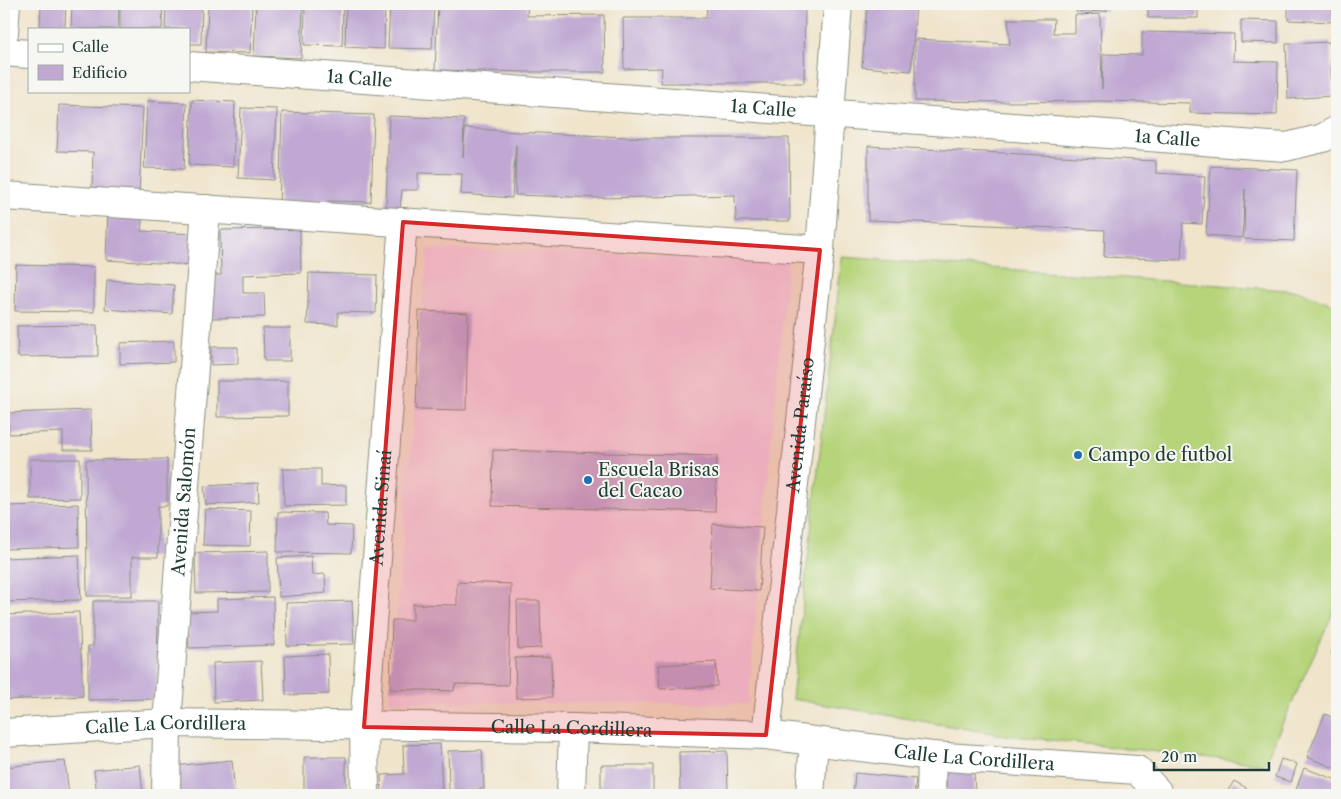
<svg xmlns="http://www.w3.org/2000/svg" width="1341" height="799" font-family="'Libre Caslon Text',serif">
<rect width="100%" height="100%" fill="#f6f6f2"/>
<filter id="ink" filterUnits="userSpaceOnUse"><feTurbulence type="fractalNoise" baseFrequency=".02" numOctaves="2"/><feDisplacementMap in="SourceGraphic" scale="10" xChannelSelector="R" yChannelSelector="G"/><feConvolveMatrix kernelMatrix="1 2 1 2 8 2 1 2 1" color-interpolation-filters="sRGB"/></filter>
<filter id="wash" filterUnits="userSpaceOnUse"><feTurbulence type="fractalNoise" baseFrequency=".0096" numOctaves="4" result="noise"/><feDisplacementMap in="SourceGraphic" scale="20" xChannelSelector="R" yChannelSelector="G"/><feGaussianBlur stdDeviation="1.12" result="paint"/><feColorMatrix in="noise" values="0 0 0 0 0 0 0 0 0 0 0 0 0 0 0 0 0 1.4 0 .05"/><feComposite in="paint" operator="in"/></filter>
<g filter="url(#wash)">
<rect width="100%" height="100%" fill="#f0e4cb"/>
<path fill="#f2cfe1" d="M428 249 788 259 748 704 389 702Z"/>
<path fill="#b6d47a" stroke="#6a8857" d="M842 257 1300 291 1337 306V604L1264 764 997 734 792 699Z"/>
<g id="blocks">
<path fill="#c0a8d3" d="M41 4H66L65 28 40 26Z
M72 4H119L118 29H71Z
M120 4H163L162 29H120Z
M166 4H202L201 44H189V29H165Z
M208 4H252L250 53 206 52Z
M256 4H303L301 58 254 56Z
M305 4H343L342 46 304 45Z
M346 4H385L384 49 345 47Z
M390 4H434L432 49 388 48Z
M438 4H528L527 16 604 15 605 72H527L435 70Z
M707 4H805L804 83H661L662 68 624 69 623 18H706Z
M867 4H916L911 71 862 67Z
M1075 4H1107V11L1076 12Z
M1148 4H1198V18H1148Z
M1288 4H1333L1332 22 1288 20Z
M1100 14 1102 89 1103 54 1142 55V32L1234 34 1233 61 1278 62 1277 115 1190 113V103L1102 101 1009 102 915 101V39L1010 44 1008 19H1054L1053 33H1075V15Z
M1241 20 1278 21V43L1241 42Z
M1330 42 1332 96 1288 99 1286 44Z
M192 100 235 102 233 167 189 165Z
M147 101 187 103 184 169 144 168Z
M59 105 143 108 139 195 92 192 93 152 57 151Z
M241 108 277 109 274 180 238 178Z
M282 112 374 115 371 202 327 201V209L279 207Z
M389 116 464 119 463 157 465 128 517 132 649 138H789L790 221H736L735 195 601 198 515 195 516 145 512 198 461 194 462 174 418 173V190H402L400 209H386Z
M868 146 1156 161V173L1205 176 1202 224 1183 223 1181 260 1104 257 1105 230 868 220Z
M1211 166 1297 170 1294 241 1244 239 1245 189 1242 238 1206 235Z
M108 210 143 212 141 231 193 234 192 265 106 260Z
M300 229 301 273 243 275V293H264L265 317 212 318 211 275H221L220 230Z
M16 265 94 267V312L15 311Z
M309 273 377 275 376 313 338 312V325L307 324Z
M107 280 174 285 172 314 105 309Z
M419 311 468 313 466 410 416 409Z
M97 325 98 356 18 357 17 326Z
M263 328H290V361H264Z
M174 341V362L120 364V343Z
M211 347H238V364L211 365Z
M217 381H288V416L217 417Z
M91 410 92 450H63V432L9 434 8 413Z
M493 450 717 456 715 512 492 506Z
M30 459H80V498L30 499Z
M167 459V506H158V557H132V596H87L86 460Z
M283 469H321V486L346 485V505L284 506Z
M258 483 259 502 206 505 204 486Z
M78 504 79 547 4 549V506Z
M205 509 251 511 250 546 203 545Z
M278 512 325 513 326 525 352 526 351 553 277 552Z
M713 524 763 527 759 591 710 588Z
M268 551V592L196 593 195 553Z
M79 555 81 600 4 602V558Z
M311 556 312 575 325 574 326 593 279 597 277 558Z
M457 582 511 584 508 685 455 684 454 691 390 689 392 620H413V604L457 605Z
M273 597 274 645 189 648 188 612 217 611V599Z
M93 601H158L157 699 88 700V646H93Z
M352 601 354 644 287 646 286 603Z
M517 601H540L541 648 518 649Z
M79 612 83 696 4 700V615Z
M1337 637V657L1331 654Z
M328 654 329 694 286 695 285 656Z
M551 657 552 697 516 698 515 658Z
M261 661 263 700 214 702 213 663Z
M716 662 717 686 660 689 658 665Z
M1325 714 1337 719V769L1307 757Z
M440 744 442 795H382L381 775 404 774 403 745Z
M482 750 484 789 449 790 448 751Z
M727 751 728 792H755V795H680L679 752Z
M304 757H346V795H304Z
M1281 759 1297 764 1291 782 1275 777Z
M232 760 235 795H176L173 766Z
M65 761 69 795H4V767Z
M140 765 143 795H97L94 770Z
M601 765H653V795H601Z
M1304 768 1337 780V795H1294Z
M946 770H974L975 795H946Z
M855 773 916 779 914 795H853Z
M1234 781 1259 795H1225Z"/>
</g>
</g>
<g filter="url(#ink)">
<use href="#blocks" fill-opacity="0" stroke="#889080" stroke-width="1"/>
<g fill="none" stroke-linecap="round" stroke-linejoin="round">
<g stroke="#889080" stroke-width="30">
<g id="street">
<path d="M4 33 6 4"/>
<path d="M4 52 29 54"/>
<path id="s1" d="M189 66 1256 145 1286 147 1323 138 1337 130"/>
<path d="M4 196 820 250"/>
<path id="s2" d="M4 733 167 723 573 728 766 735 932 756 1137 770 1157 791 1158 795"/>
<path id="s3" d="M766 735 820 250 838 4"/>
<path id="s4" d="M166 795 167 723 206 209"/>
<path id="s5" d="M365 795 364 727 403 222"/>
<path d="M571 795 573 728"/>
<path d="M810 795 814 741"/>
<path d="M931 795 932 756"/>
</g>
</g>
<use href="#street" stroke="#fff" stroke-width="28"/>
</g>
</g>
<path fill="#d62828" fill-opacity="0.2" stroke="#d62828" stroke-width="4" stroke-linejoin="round" d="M403 222 820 250 766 735 364 727Z"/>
<g fill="#1f6fb2" stroke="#f6f6f2" stroke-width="2">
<circle cx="1078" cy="455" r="5"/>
<circle cx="588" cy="480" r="5"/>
</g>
<g text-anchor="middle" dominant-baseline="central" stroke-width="4" stroke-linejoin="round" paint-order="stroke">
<g font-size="18" fill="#1f3d34" stroke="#f6f6f2">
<text stroke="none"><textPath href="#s1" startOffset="171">1a Calle</textPath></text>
<text stroke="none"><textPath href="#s1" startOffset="576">1a Calle</textPath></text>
<text stroke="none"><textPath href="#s1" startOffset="981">1a Calle</textPath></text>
<text stroke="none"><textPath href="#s3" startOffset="312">Avenida Paraíso</textPath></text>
<text stroke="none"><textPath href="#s4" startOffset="294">Avenida Salomón</textPath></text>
<text stroke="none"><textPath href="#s5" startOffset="288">Avenida Sinaí</textPath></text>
<text stroke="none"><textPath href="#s2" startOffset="162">Calle La Cordillera</textPath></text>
<text stroke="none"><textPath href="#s2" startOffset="568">Calle La Cordillera</textPath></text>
<text stroke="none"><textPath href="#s2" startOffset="972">Calle La Cordillera</textPath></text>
</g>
<g font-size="18" fill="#1f3d34" stroke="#f6f6f2" text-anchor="start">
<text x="1088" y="455">Campo de futbol</text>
<text x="598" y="470">Escuela Brisas<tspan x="598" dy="21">del Cacao</tspan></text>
</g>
</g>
<rect width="1341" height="799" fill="none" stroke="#f6f6f2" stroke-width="20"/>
<rect x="28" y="28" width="162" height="65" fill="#f6f6f2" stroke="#a0aca6"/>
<rect x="38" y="44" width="25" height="8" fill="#ffffff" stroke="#a0aca6"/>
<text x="72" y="52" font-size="15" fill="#1f3d34">Calle</text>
<rect x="38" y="65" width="25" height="15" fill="#c0a8d3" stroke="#a0aca6"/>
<text x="72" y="78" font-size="15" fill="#1f3d34">Edificio</text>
<path d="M1154 762v8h115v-8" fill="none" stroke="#1f3d34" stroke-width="2.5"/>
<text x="1161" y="762" font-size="15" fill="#1f3d34" stroke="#f6f6f2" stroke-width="4" paint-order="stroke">20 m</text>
</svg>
